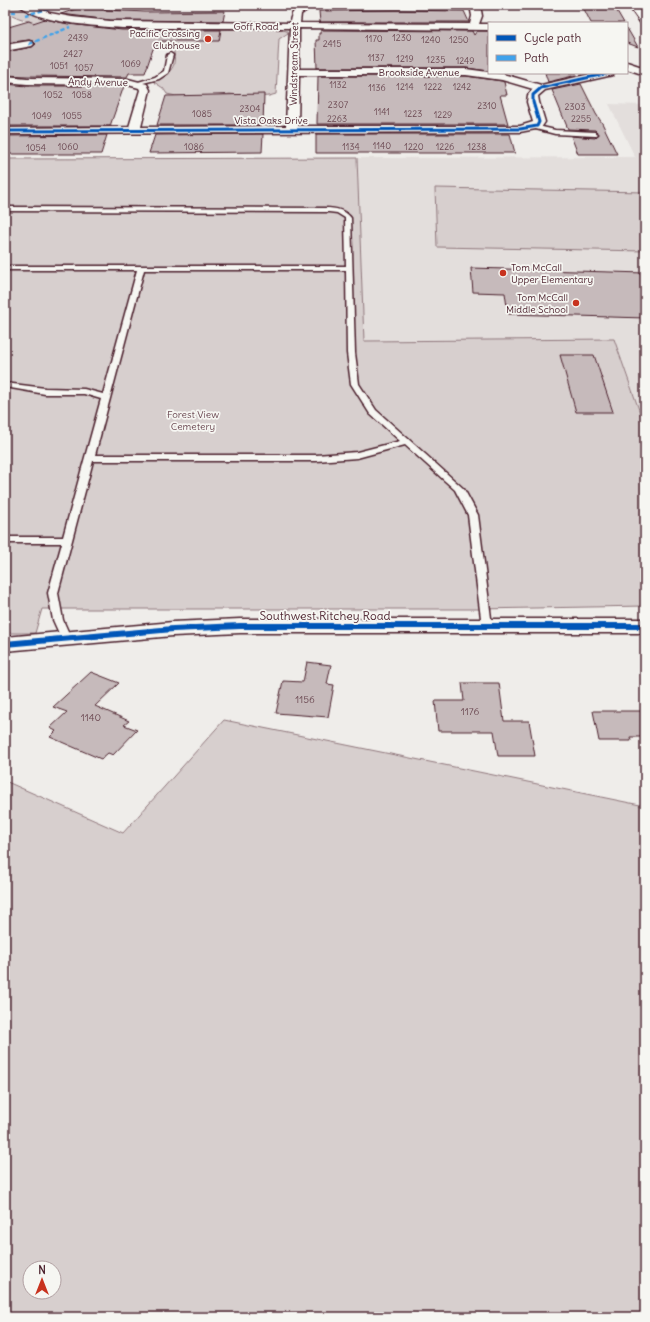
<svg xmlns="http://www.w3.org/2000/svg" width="650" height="1322" font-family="Delius,sans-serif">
<rect width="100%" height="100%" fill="#efedea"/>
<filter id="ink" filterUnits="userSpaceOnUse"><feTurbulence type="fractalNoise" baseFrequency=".025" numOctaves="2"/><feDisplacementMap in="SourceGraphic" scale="8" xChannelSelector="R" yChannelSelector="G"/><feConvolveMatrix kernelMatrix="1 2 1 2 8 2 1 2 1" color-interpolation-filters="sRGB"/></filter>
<g filter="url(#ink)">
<path fill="#e3dedc" d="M609 104 645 105V427L614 339 364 341 357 158 635 157Z"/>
<path fill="#d7cfce" stroke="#90777c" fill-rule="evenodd" d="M5 5C17 5 29 12 39 16 53 21 70 23 84 25 148 33 213 29 277 29L287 31 288 33 279 39 276 94 269 96 255 97 230 94 215 96H176L167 94 163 88 154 82 155 79C176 71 176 65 173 45L171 43 119 42 51 28 19 18 5 12Z
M357 158 364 341 614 339 645 427V606L479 609H42L35 633H5V159Z
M435 188 645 192V251L437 247Z
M224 720 645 806V1317H5V781L123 833ZM30 1268H54V1292H30Z"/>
<path fill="#c6babb" stroke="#4a1f2b" d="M582 5 614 6 624 23H591Z
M85 6 108 10 145 12 225 11 223 21 110 20 61 14Z
M397 10 464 11 469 22H320L319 11Z
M45 19 68 24 122 30H221L219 41H159L157 46 153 49 145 73H129L127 77 27 76 5 75V52L32 47 36 44 33 41 29 40 5 43V28L29 21 33 23Z
M627 28 638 47 627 43Z
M321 30 472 31 474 35 477 31H489V71L466 68H317L316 40H319V33H321Z
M545 73H576L577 75 548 82Z
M318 76H466L502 81 504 82 507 95H500L508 124H317Z
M5 84 27 86H124L110 126H5V100L8 97H5Z
M581 84 596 114 602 123 617 154H578L571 136 595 138 599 134 595 130 568 129 552 90Z
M264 94 263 125H157L166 96Z
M263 134 262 152 149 153 155 135Z
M316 134H510L515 153H316Z
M107 135 101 154H5V136Z
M471 268 645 273V318L508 314 505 293 473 292Z
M560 355H594L613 412H576Z
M307 662 331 665 327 684 334 685 328 717 276 713 283 681 303 682Z
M91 672 119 683 95 706 129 721 124 725 137 730 113 755 108 753 101 759 50 737 56 731 50 728 67 712 53 707Z
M462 683H499L504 721H529L535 756H498L494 731H438L435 701H464Z
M593 711H645V737H630L631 741H599Z"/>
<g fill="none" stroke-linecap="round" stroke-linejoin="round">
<g stroke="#4a1f2b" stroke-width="3">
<path id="service" d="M170 53 173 55 168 73 159 79 135 85V83L155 77 164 71 167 55Z
M534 125 555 130 595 132 598 134 595 136 555 134 532 128 531 127Z
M5 207 325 208C336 208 345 210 351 218L355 353 359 384 376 410 464 489 478 515 492 626 491 628H483L482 626 468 515 455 490 405 445 357 458 316 461H93L58 593 63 620 71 638 70 640H62L53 620 48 593 62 543H5V537H63L101 399 84 394H45L5 387V383L45 388 84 389 103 394 137 270H5V266H346L345 218 337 213 329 212 5 211ZM144 270H346L347 353 351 384 370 414 400 441 357 452 316 455H95Z"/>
</g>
<g stroke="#4a1f2b" stroke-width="3">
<path id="minor" d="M20 5H32L50 13 72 17 110 21 290 23C291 8 301 5 314 5L301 14 300 23 470 24 472 16 470 5H480L482 16 479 24H489V30L299 28V69H466L503 74 541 85 595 73H614L613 75 545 90 538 96 539 102 545 122 541 128 520 132 5 134V128L129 127 140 90 139 88 128 85 27 84 5 82V76L27 78 128 79 147 84 150 90 141 127 286 126 290 28H122C98 26 36 23 20 5ZM299 75H466L502 80 533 89 528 95 527 102 533 122 520 126H298Z
M628 5H638L645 16V26L642 25Z
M29 41 32 42 34 44 32 46 5 51V45Z
M627 62 645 68V75L627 69Z"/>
</g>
<g stroke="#4a1f2b" stroke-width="3">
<path id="tertiary" d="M240 619H645V633H240L173 636 5 651V637L173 622Z"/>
</g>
<use href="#service" fill="#f6f6f2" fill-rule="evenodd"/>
<use href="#minor" fill="#f6f6f2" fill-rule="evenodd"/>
<use href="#tertiary" fill="#f6f6f2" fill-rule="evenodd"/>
<path stroke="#40a2eb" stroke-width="2.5" stroke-dasharray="4.5 2.5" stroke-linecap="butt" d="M5 11 16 12
M25 15 63 5
M29 44 70 27"/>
<g stroke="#f6f6f2" stroke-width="4">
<path id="cycleway-far1" d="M5 131 520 129 537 126 539 122 533 102V95L541 88 609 73"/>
</g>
<g stroke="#f6f6f2" stroke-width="9">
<path id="cycleway" d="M5 644 173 629 240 626H645"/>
</g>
<use href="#cycleway-far1" stroke="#0057b8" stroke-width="3"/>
<use href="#cycleway" stroke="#0057b8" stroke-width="6"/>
</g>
</g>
<g fill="#c8321e" stroke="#f6f6f2" stroke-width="1.5">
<circle cx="208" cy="39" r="4"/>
<circle cx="503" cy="273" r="4"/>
<circle cx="576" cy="303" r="4"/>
</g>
<g text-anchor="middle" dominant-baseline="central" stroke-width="3.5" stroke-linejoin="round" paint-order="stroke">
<g font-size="9" fill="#69464f">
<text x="78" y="37">2439</text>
<text x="402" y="37">1230</text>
<text x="374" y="38">1170</text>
<text x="431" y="39">1240</text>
<text x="459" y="39">1250</text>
<text x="332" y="43">2415</text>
<text x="73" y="53">2427</text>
<text x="376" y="57">1137</text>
<text x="405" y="58">1219</text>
<text x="436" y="59">1235</text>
<text x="465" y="60">1249</text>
<text x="131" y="63">1069</text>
<text x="59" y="65">1051</text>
<text x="84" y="67">1057</text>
<text x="338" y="84">1132</text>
<text x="405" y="86">1214</text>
<text x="433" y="86">1222</text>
<text x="462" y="86">1242</text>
<text x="377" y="87">1136</text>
<text x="53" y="94">1052</text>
<text x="82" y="94">1058</text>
<text x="338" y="104">2307</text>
<text x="487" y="105">2310</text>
<text x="575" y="106">2303</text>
<text x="250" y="108">2304</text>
<text x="382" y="111">1141</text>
<text x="202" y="113">1085</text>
<text x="413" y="113">1223</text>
<text x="443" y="114">1229</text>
<text x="42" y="115">1049</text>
<text x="72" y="115">1055</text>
<text x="337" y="118">2263</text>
<text x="581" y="118">2255</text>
<text x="382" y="145">1140</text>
<text x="68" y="146">1060</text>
<text x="194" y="146">1086</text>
<text x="351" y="146">1134</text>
<text x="414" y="146">1220</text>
<text x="445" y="146">1226</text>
<text x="477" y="146">1238</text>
<text x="36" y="147">1054</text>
</g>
<g font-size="10" fill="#4a1f2b" stroke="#f6f6f2">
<text x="256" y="26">Goff Road</text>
<text transform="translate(294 64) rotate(-89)">Windstream Street</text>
<text x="419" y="72">Brookside Avenue</text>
<text transform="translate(98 82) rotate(1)">Andy Avenue</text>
<text x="271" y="120">Vista Oaks Drive</text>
</g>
<g font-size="10" fill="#4a1f2b" stroke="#f6f6f2" text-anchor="end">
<text x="200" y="33">Pacific Crossing<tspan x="200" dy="12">Clubhouse</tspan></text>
<text x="511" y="267" text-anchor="start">Tom McCall<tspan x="511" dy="12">Upper Elementary</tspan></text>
<text x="568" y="297">Tom McCall<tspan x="568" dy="12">Middle School</tspan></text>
</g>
<g font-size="10" fill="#6d4b54" stroke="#f6f6f2">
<text x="193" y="414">Forest View<tspan x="193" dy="12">Cemetery</tspan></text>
</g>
<g font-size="10" fill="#69464f">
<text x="305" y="699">1156</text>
<text x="470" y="711">1176</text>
<text x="91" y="717">1140</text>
</g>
<g font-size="12" fill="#4a1f2b" stroke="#f6f6f2">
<text x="325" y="615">Southwest Ritchey Road</text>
</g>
</g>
<rect width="650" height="1322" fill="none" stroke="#f6f6f2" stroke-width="20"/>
<rect x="10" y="10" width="630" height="1302" fill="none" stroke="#4a1f2b" stroke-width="1.5" filter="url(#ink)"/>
<rect x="488" y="22" width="140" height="52" fill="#f6f6f2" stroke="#b1a0a2"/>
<rect x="496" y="35" width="20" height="6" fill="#0057b8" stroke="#b1a0a2"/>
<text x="524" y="42" font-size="12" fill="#4a1f2b">Cycle path</text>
<rect x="496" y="55" width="20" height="6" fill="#40a2eb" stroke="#b1a0a2"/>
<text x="524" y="62" font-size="12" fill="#4a1f2b">Path</text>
<g transform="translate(42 1280)"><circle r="19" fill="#f6f6f2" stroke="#b1a0a2"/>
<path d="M0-3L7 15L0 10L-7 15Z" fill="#c8321e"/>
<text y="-6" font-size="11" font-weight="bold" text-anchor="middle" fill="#4a1f2b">N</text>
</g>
</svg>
